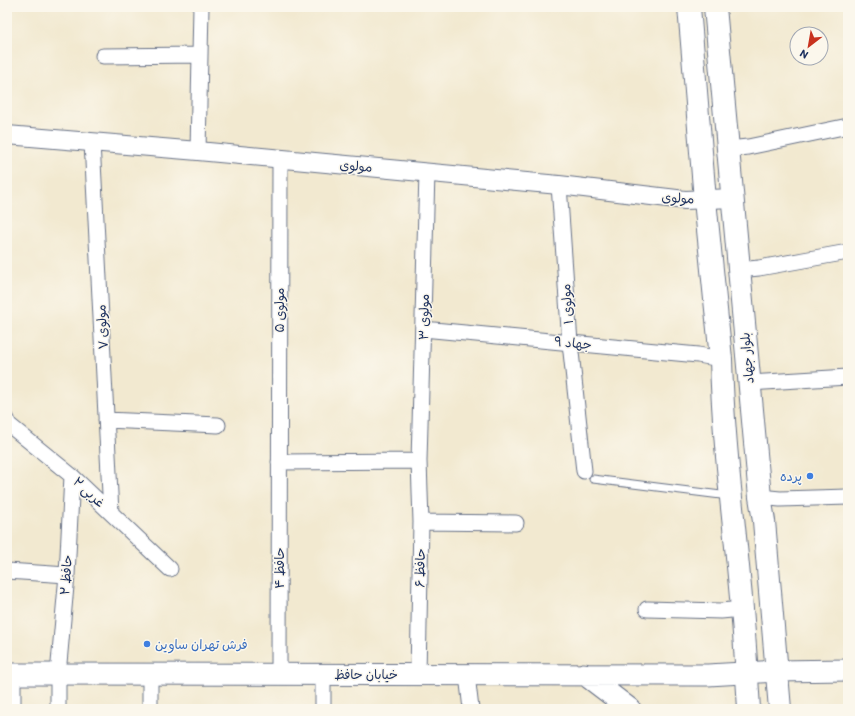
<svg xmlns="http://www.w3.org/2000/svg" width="855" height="716" font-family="Itim,'Playpen Sans Arabic',sans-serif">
<rect width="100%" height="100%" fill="#fbf7ec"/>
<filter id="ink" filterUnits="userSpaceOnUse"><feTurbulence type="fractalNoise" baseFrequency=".025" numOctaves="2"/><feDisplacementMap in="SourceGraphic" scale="8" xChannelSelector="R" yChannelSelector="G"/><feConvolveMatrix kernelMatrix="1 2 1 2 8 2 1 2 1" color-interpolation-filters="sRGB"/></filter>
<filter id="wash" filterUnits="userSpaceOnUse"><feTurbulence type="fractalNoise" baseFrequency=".012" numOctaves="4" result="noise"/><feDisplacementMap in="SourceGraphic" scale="16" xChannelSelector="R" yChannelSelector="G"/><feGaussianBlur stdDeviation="0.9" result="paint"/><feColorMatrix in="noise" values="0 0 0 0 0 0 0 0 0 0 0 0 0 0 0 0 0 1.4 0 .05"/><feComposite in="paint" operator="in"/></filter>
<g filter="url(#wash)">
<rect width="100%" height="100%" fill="#f2e9d0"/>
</g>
<g filter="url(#ink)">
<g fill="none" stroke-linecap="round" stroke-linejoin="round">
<g stroke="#667086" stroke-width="9">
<path id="service" d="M593 479 729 496"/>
</g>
<g stroke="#667086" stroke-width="17">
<path id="minor" d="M103 56 200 55
M92 142 111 513
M728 149 748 147 848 126
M198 151 201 7
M559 185 570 343 584 471
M739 270 759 268 848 252
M423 329 698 355 721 359
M750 383 848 377
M7 419 8 424 72 476 170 569
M106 420 218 425
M279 462 419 461
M760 497 780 499 848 497
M421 522 516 523
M7 571 67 575
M647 609 721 611 742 609
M279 674 280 159
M418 674 421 522 419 461 427 173
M467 675 471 709
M13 709V674
M58 709V674L67 575 72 476
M150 709V674
M323 709V674"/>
</g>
<g stroke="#667086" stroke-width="20">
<path id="tertiary" d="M7 135 198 151 559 185 685 200 733 198"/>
</g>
<g stroke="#667086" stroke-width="23">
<path id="secondary" d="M7 674 708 675 776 671 848 670
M584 674 630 709"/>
</g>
<g stroke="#667086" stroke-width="24">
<path id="primary" d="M689 7 705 200 721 359C723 443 735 526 742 609 745 643 747 676 749 709
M715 7 760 497 764 521 780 709"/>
</g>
<use href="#service" stroke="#fff" stroke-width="7"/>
<use href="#minor" stroke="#fff" stroke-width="15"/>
<use href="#tertiary" stroke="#fff" stroke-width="18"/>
<use href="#secondary" stroke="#fff" stroke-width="21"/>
<use href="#primary" stroke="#fff" stroke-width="22"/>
</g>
</g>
<g fill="#3f7fe0" stroke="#fbf7ec" stroke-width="1.5">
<circle cx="810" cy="476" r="4"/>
<circle cx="147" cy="644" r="4"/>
</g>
<g text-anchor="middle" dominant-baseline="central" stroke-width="3" stroke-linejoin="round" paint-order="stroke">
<g font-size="13" fill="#1b2f5e" stroke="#fbf7ec">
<text transform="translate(356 166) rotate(5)">مولوی</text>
<text transform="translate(678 198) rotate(4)">مولوی</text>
<text transform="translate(567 304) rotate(-94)">مولوی ۱</text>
<text transform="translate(279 310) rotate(-90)">مولوی ۵</text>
<text transform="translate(424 317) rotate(-89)">مولوی ۳</text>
<text transform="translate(102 327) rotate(-93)">مولوی ۷</text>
<text transform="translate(573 343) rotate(6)">جهاد ۹</text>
<text transform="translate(747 358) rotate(-95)">بلوار جهاد</text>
<text transform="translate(89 492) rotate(43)">غربی ۲</text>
<text transform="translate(279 568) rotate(-90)">حافظ ۴</text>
<text transform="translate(420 568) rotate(-89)">حافظ ۶</text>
<text transform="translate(66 575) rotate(-86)">حافظ ۲</text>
<text x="366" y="674">خیابان حافظ</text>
</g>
<g font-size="13" fill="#366cbe" stroke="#fbf7ec" text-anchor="end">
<text x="802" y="476">پرده</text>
<text x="155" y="644" text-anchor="start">فرش تهران ساوین</text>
</g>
</g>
<rect width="855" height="716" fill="none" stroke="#fbf7ec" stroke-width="24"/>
<g transform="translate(809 46) rotate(211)"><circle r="19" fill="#fbf7ec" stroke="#a1a7b3"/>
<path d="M0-3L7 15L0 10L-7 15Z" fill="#c8321e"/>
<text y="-6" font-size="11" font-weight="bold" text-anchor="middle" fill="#1b2f5e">N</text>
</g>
</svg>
